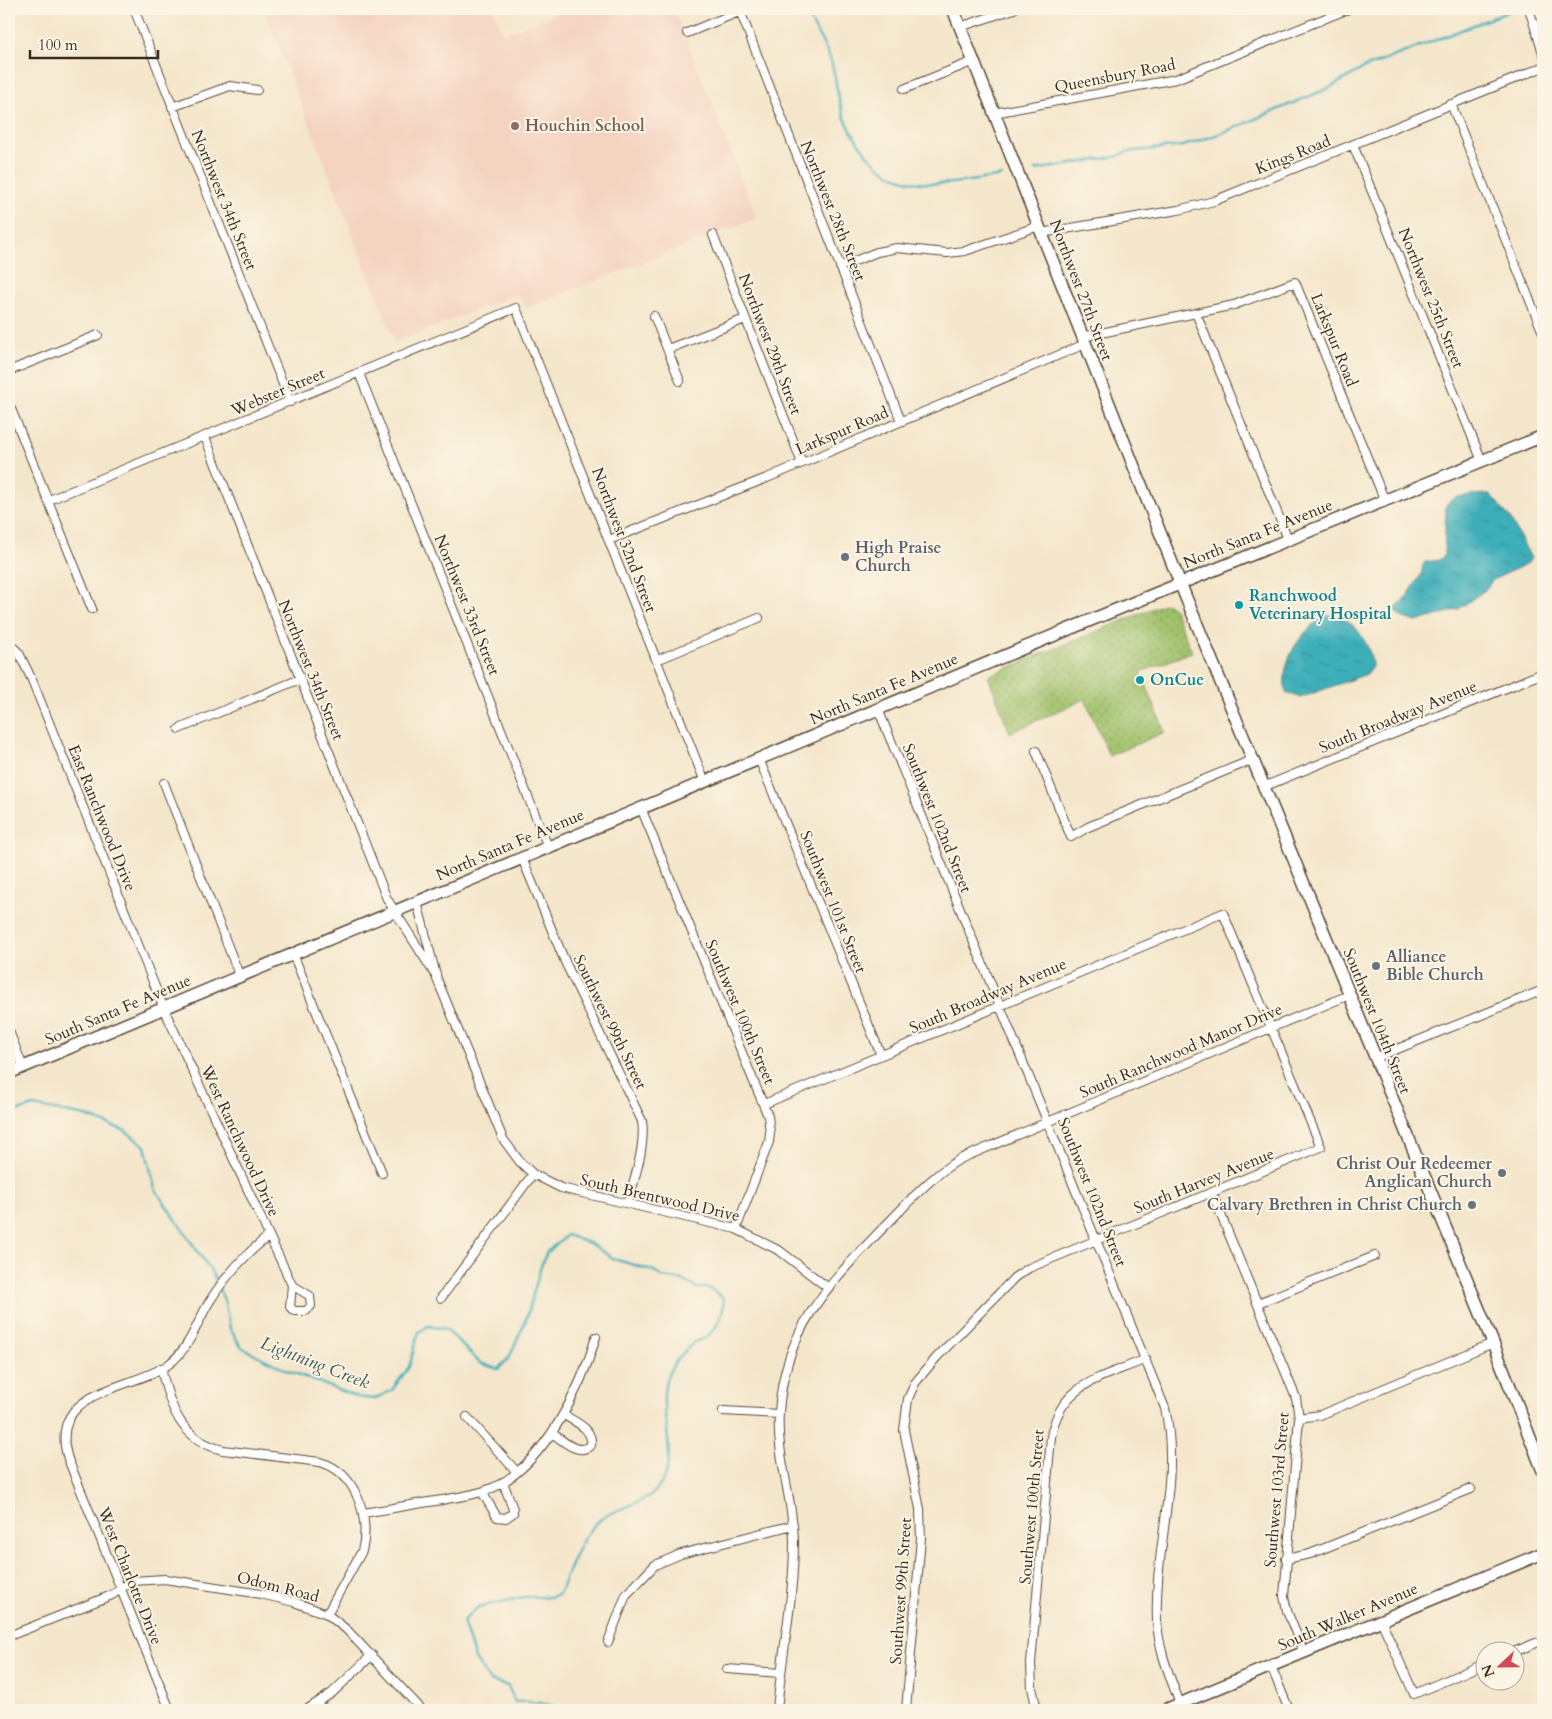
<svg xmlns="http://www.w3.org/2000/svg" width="1552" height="1719" font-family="Cardo,serif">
<defs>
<pattern id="grass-dots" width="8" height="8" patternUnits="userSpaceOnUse" patternTransform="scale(1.25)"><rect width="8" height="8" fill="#9ec069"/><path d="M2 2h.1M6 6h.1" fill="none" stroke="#829c56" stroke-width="1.8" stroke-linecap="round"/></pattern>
<pattern id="water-ripples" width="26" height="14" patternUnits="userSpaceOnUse" patternTransform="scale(1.25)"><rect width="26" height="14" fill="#3eafb9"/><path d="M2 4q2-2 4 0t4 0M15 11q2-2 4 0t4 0" fill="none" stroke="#358f96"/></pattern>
</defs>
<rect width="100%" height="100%" fill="#fcf5e5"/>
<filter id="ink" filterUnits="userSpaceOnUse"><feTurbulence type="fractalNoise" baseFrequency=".02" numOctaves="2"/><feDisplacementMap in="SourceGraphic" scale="10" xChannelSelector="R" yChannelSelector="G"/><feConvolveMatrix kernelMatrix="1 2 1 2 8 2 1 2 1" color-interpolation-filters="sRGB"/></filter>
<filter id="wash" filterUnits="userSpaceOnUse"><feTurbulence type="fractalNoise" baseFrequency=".0096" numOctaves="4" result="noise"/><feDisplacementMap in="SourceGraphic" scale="20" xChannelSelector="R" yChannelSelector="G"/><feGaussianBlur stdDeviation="1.12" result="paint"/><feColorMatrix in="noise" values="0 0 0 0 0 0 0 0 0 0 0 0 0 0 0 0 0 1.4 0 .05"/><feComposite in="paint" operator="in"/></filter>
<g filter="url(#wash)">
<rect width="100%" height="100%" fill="#f4e6cb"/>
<path fill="#f5d3c1" d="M264 9H493L503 34 569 9H674L757 218 526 308 517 294 395 343Z"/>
<path fill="url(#grass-dots)" stroke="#6c7544" d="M1166 603 1174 609 1192 652 1141 672 1165 732 1109 756 1085 699 1010 733 988 676Z"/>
<path fill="url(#water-ripples)" stroke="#3c6c6c" d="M1490 494 1510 518 1531 558 1528 563 1493 580 1485 590 1459 609 1416 622 1403 618 1396 612V608C1406 600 1413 587 1420 576 1423 571 1421 567 1425 562L1439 560 1444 556 1446 505C1454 493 1477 495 1490 494Z
M1327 615C1352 614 1372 644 1372 667L1367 674 1300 698 1286 692C1279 661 1301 630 1327 615Z"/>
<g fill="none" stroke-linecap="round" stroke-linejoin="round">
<path stroke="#3eafb9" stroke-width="2.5" d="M805 9C812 25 822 40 829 56 837 75 836 97 844 116 880 197 926 188 1002 176
M1035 170 1119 156 1126 152 1183 146 1222 133 1329 88 1364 68 1515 9
M9 1114 33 1106 86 1116 126 1131 145 1146 155 1189 213 1274 224 1300 230 1328 241 1347 284 1369 357 1397 374 1399 392 1390 409 1367 419 1332 428 1326 446 1329 480 1363 498 1369 509 1358 527 1317 541 1266 547 1252 567 1235 591 1244 614 1259 654 1271 662 1277 683 1280 696 1288H709L722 1297C727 1309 717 1329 706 1337 702 1340 697 1340 693 1343 683 1352 675 1361 669 1373 653 1407 681 1448 662 1482 650 1505 620 1505 601 1519 579 1536 570 1569 559 1594L551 1597H524L478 1607 463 1621 475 1659 490 1681 508 1686 515 1702C532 1701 546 1702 561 1710
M562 1710H577
M670 1710H672"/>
</g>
</g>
<g filter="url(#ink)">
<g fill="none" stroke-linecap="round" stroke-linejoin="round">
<g stroke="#574638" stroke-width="10">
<path id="minor" d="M134 9 290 402
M1529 9 1543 53
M740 11 901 421
M960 27 1014 9
M687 33 746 9
M904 89 974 61
M1451 104 1543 333
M172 107 230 86 257 90
M994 113 1176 79 1348 9
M1353 145 1482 461
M1041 233 1178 210 1214 201 1543 67
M713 235 802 463
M840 267 877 252 897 248 947 253 965 251 1039 226
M1196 313 1288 539
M654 316 680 381
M1082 337 1234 305 1295 282 1385 501
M668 349 745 319
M9 371 98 335
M359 373 548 847
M9 404 92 609
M205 437 387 899 436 976
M49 500 516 308 705 782
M609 540 767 478 1085 344
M9 643 19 653 32 680 164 1009 292 1285 290 1307 294 1311H306L311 1306 310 1296 292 1285
M657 660 759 618
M878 709 1165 1408C1181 1478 1154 1549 1157 1620 1158 1649 1170 1677 1180 1704
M179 729 300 679
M1036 751 1071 837 1088 827 1252 760
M759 759 881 1055
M164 783 240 977
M1263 787 1543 673
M641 808 768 1116 770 1133 769 1142 736 1229
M522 858 566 964 642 1121C646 1147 634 1178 628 1203
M417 902 437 979 503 1139 520 1162 533 1174 561 1188 736 1229 780 1251 827 1287
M293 954 382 1173
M9 1031 23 1067
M1375 1058 1543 990
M764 1104 1223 913 1321 1147 1029 1268 1015 1277 936 1358 915 1383 908 1399 904 1430 920 1509 921 1538 906 1710
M1212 1193 1296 1398 1299 1418 1284 1596 1287 1611 1304 1653
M441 1298 533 1174
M1258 1303 1375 1256
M161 1368C170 1408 181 1440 223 1450L320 1462C356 1472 371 1518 362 1551L327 1614
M723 1411 779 1414
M467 1417 516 1471
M1299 1418 1320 1415 1493 1343
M552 1433C562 1440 579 1457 591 1445 593 1428 575 1422 564 1415
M482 1492 497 1517 506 1518 513 1513V1509L503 1482
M363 1513C389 1509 415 1504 442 1500 458 1497 475 1495 490 1489 543 1467 581 1389 596 1337
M1286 1559 1310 1554 1471 1489
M1381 1620 1414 1694 1484 1664
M9 1636 112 1595 132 1581 165 1579 261 1594 294 1602 327 1614 347 1630 422 1710
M608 1642 626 1595 655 1565 681 1554 793 1525
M1514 1652 1536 1643
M1271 1666 1289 1710
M727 1669 781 1673
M170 1710 68 1459C46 1388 131 1391 169 1364 189 1349 196 1325 208 1304 223 1279 246 1253 269 1236
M306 1710 332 1693 372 1655
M777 1710C782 1654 794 1597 794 1541 793 1498 776 1456 779 1413 784 1328 829 1284 884 1227 908 1203 930 1177 960 1159L1349 995
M1037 1710 1032 1688 1031 1663 1051 1437C1060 1383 1102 1378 1146 1359"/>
</g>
<g stroke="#574638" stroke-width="14">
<path id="secondary" d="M953 9 1180 583 1493 1343 1543 1471
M9 1073 1086 622 1543 436
M1165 1710 1543 1553"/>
</g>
<use href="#minor" stroke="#fff" stroke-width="8"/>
<use href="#secondary" stroke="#fff" stroke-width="11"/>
</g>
</g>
<circle fill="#8d6e63" stroke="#fcf5e5" stroke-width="2" cx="515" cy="126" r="5"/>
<g fill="#6b7280" stroke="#fcf5e5" stroke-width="2">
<circle cx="845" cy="557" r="5"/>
<circle cx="1376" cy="966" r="5"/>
<circle cx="1502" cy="1173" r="5"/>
<circle cx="1472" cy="1205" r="5"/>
</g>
<g fill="#0f9aa8" stroke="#fcf5e5" stroke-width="2">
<circle cx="1239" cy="605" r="5"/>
<circle cx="1140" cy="680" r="5"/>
</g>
<g text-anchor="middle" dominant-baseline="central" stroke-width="4" stroke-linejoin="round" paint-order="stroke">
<g font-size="16" fill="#3b2a1e" stroke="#fcf5e5">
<text transform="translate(1115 76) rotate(-11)">Queensbury Road</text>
<text transform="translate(1293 155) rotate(-22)">Kings Road</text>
<text transform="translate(224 200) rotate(68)">Northwest 34th Street</text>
<text transform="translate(833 211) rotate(68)">Northwest 28th Street</text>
<text transform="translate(1081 290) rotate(69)">Northwest 27th Street</text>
<text transform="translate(1431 298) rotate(68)">Northwest 25th Street</text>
<text transform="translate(1334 340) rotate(68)">Larkspur Road</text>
<text transform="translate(770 344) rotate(69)">Northwest 29th Street</text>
<text transform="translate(278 392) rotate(-23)">Webster Street</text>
<text transform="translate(842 431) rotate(-23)">Larkspur Road</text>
<text transform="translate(1258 534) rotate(-22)">North Santa Fe Avenue</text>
<text transform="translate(624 540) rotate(69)">Northwest 32nd Street</text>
<text transform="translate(467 605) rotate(68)">Northwest 33rd Street</text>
<text transform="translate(311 670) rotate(68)">Northwest 34th Street</text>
<text transform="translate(884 689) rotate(-23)">North Santa Fe Avenue</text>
<text transform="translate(1398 717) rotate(-22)">South Broadway Avenue</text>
<text transform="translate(102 818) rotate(68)">East Ranchwood Drive</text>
<text transform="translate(937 818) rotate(68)">Southwest 102nd Street</text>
<text transform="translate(510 845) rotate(-23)">North Santa Fe Avenue</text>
<text transform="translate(833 902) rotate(68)">Southwest 101st Street</text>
<text transform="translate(988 996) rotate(-23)">South Broadway Avenue</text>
<text transform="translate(118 1010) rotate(-23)">South Santa Fe Avenue</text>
<text transform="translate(740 1012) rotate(67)">Southwest 100th Street</text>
<text transform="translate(1377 1021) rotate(68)">Southwest 104th Street</text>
<text transform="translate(610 1022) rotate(64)">Southwest 99th Street</text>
<text transform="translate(1181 1051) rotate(-23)">South Ranchwood Manor Drive</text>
<text transform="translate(240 1141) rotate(65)">West Ranchwood Drive</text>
<text transform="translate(1204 1181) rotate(-22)">South Harvey Avenue</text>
<text transform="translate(1092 1192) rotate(68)">Southwest 102nd Street</text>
<text transform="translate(660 1198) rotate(13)">South Brentwood Drive</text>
<text transform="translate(1277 1490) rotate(-85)">Southwest 103rd Street</text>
<text transform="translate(1032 1507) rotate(-85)">Southwest 100th Street</text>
<text transform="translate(130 1576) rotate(68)">West Charlotte Drive</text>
<text transform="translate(278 1587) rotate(14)">Odom Road</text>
<text transform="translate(901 1591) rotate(-86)">Southwest 99th Street</text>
<text transform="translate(1348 1617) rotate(-23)">South Walker Avenue</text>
</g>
<g font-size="16" font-weight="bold" fill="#785e54" stroke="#fcf5e5" text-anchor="start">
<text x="525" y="126">Houchin School</text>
</g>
<g font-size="16" font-weight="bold" fill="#5b616d" stroke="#fcf5e5" text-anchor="start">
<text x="855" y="548">High Praise<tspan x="855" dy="18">Church</tspan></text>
<text x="1386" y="957">Alliance<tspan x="1386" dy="18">Bible Church</tspan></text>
<text x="1492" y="1164" text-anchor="end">Christ Our Redeemer<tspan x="1492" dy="18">Anglican Church</tspan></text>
<text x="1462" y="1205" text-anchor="end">Calvary Brethren in Christ Church</text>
</g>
<g font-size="16" font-weight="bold" fill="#0d838f" stroke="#fcf5e5" text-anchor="start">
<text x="1249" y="596">Ranchwood<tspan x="1249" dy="18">Veterinary Hospital</tspan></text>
<text x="1150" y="680">OnCue</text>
</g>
<g font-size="18" font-style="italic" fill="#3c5954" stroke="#fcf5e5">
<text transform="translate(315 1363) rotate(21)">Lightning Creek</text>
</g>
</g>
<rect width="1552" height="1719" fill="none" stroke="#fcf5e5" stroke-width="30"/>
<g transform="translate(1500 1666) rotate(248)"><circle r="24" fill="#fcf5e5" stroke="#afa495"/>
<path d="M0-4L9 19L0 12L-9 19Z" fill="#d1495b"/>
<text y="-8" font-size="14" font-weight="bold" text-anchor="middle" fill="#3b2a1e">N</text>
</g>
<path d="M30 50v8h128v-8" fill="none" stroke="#3b2a1e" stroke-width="2.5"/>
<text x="38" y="50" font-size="15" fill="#3b2a1e" stroke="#fcf5e5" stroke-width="4" paint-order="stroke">100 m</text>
</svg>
